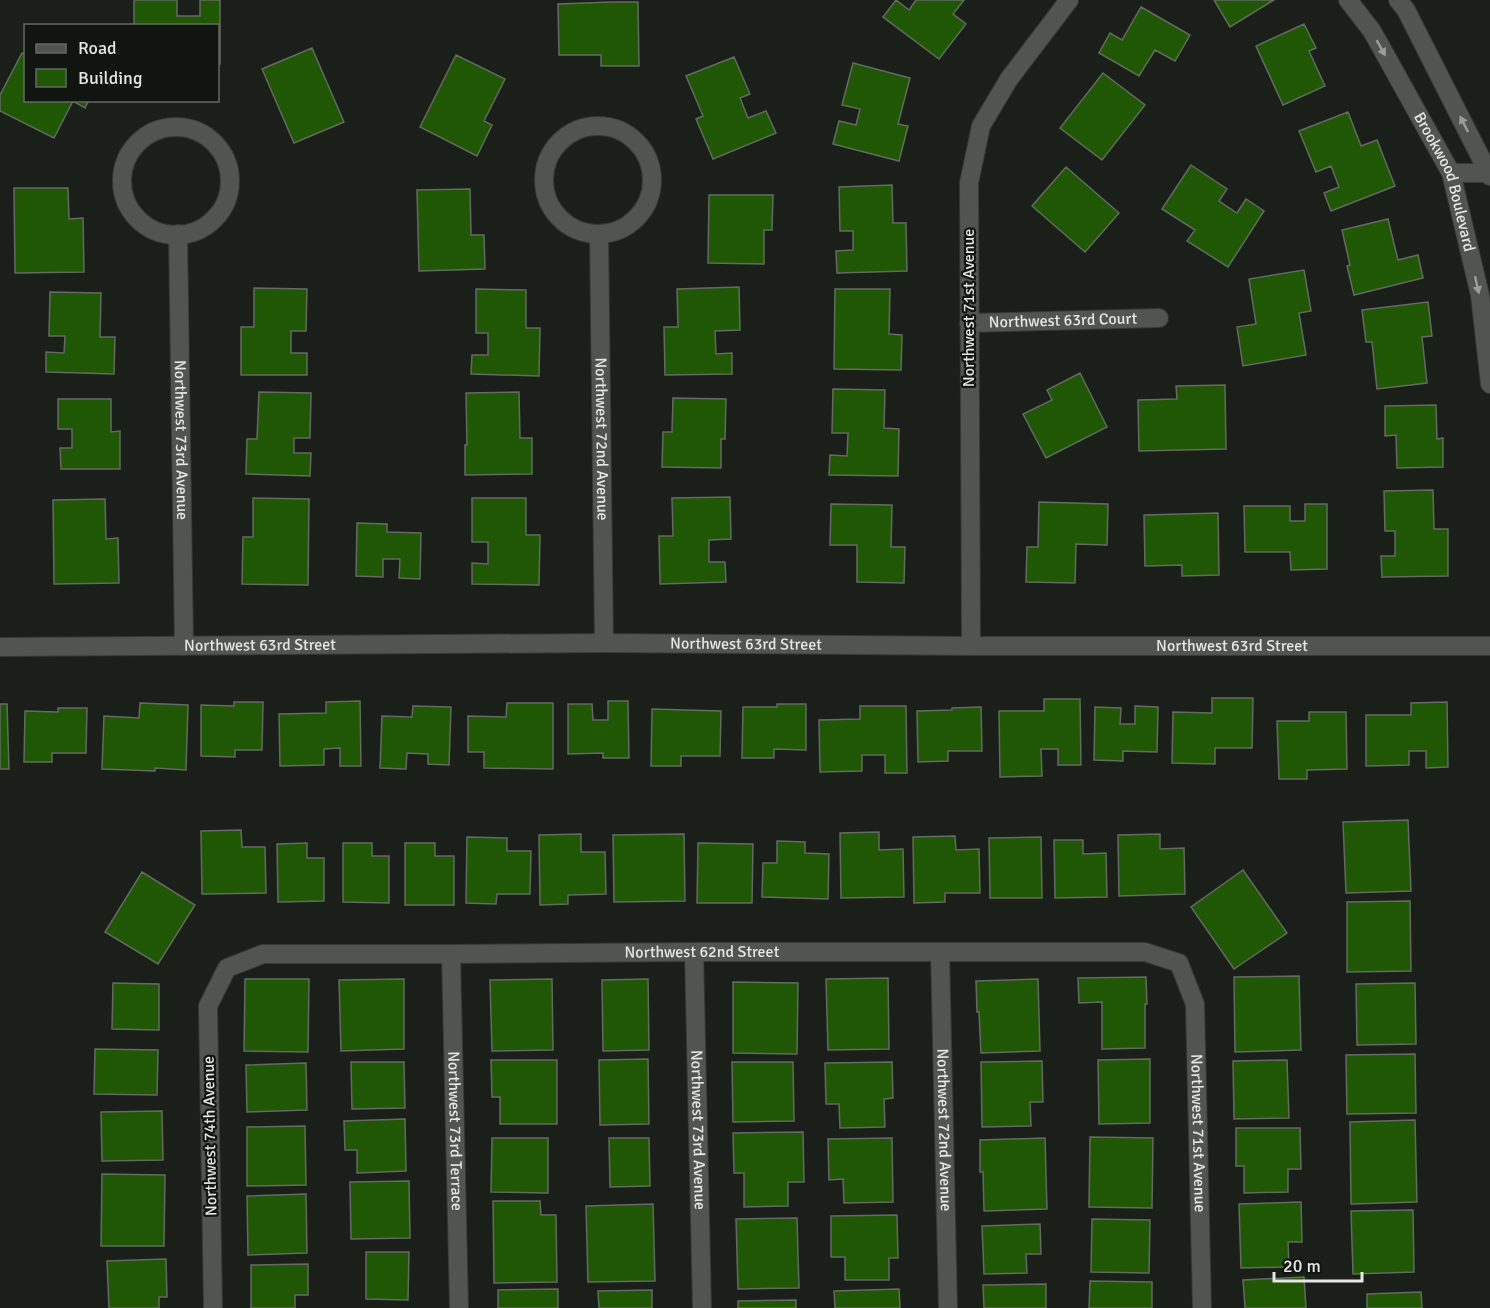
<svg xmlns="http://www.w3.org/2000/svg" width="1490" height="1308" font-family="Signika,sans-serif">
<rect width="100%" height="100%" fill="#1a1f19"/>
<path fill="#1f5704" stroke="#656963" stroke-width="1.5" d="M134 0H177V16H200V0H220V64H218V26H134Z
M896 0 909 10 916 0H964L953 14 966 24 939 59 883 17Z
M1214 0H1274L1230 27Z
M611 2H638L639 66H601V55H559L558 4Z
M1141 7 1190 35 1175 61 1155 50 1139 76 1099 53 1110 33 1122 40Z
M1304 24 1316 48 1309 51 1325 86 1283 105 1256 46Z
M312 48 344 122 294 143 262 69Z
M22 53 26 55V100H89L85 108 73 101 54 138 0 111V95Z
M456 55 505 79 484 121 492 125 477 156 420 127Z
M734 57 750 94 740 98 748 118 766 111 776 133 713 159 696 119 703 116 686 76Z
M853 63 910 78 898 124 908 126 899 161 833 144 839 121 856 125 860 109 842 105Z
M1103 73 1145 105 1102 160 1060 128Z
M1348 112 1361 146 1377 140 1395 186 1331 211 1324 193 1339 187 1331 166 1316 172 1299 131Z
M1191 165 1227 189 1219 201 1237 213 1246 199 1264 211 1228 267 1187 241 1195 230 1162 209Z
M1066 167 1119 213 1085 252 1032 206Z
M892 185 893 223H906L907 271 837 273 836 251 853 250V231H840L839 187Z
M14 188H68L69 219 83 218 84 272 15 273Z
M470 189 471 235H484L485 269 419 271 417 190Z
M709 195H773L772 230H764V264L708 263Z
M1388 219 1398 260 1418 255 1423 278 1354 295 1347 266 1350 265 1342 230Z
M1304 270 1311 311 1299 313 1306 355 1243 366 1237 327 1256 324 1249 279Z
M739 287 740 330 715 331 716 354 732 353V374L665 375 664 327H678L677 289Z
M254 288 307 289 306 331H291V353H307V375H241V327H254Z
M476 289 526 290V328H540L539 376 471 374 472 355H488V333H476Z
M835 289H890L889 334 902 335 901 370 834 369Z
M50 292 101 293 100 337H115L114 374 46 372V352L64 353 65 336H49Z
M1428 302 1432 336 1422 337 1427 383 1377 389 1372 342H1366L1362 310Z
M1080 373 1107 427 1046 458 1023 414 1052 400 1047 390Z
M1225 385 1226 449 1139 451 1138 400 1177 399 1176 386Z
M833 389 885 390 884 428 899 429 898 476 829 475 830 455 847 456 848 433H832Z
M259 392 311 393 310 438H294V453H311L310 476 246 474 247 439H257Z
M519 392 520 438H532V474L465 475V445H467L466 393Z
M673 398 726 399 725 439H721V468L662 467 663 432H672Z
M58 399H111V432L120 431V469H61L60 448H72V429H58Z
M1436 405 1437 439 1443 438V467L1397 468 1396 435 1385 436V406Z
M1433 490 1434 529H1448V576L1382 577 1381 556H1395V531H1385L1384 491Z
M730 497 731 539 709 540V562H725L726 582 660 584 659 536H673L672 498Z
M253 498 309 499 308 585 242 584 243 537H253Z
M472 498H526V535H540L539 585 472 584V563L488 564V542H472Z
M105 499 106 539 118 538 119 583 54 584 53 500Z
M1039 502 1108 504 1107 545 1076 544 1075 583 1026 582 1027 547H1038Z
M831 504 892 505 891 547H905L904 583 857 582V545H830Z
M1305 504H1327V569L1291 570 1290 552H1245L1244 506H1290V521H1305Z
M1218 513 1219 575 1182 576V565L1145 566 1144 515Z
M357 523 387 524V532L421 533 420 579 399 578 400 559H383V577L356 576Z
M1212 698H1253L1252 748H1215V764L1172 763 1173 712 1212 713Z
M1044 699H1080L1081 765H1058V749H1041L1042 776 1000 777 999 711H1044Z
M360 701 361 766H340V748L324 749V765L280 766 279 714 326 713V702Z
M608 701H628L629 758H603V753L568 754V704H592L593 720H608Z
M234 702H263L262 750H235V757L201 756V705L234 706Z
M1447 702 1448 767 1426 768V751H1409V765L1366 766V715H1411V703Z
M140 703 188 705 186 770 155 768V771L102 769 104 716 139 718Z
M507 703H553V769L484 768V752H468V716L506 717Z
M0 704H7L9 769H0Z
M777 704H806V750L774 749V758H742L743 707H777Z
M413 706 451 707 449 765 428 764V754L407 753 406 769 380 768 382 716 412 717Z
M860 706H906L907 773H885V755H862V771L820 772 819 720 860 719Z
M1135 706 1158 707 1157 752 1123 751V761L1094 760 1095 707 1121 708 1120 724H1135Z
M981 707 982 751H948V761L918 762 917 711 952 710V708Z
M58 708H87L86 753H52V762H24L25 711 58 712Z
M652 709 721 711 720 756H681V766H651Z
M1309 712H1346L1347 769 1307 770V779H1279L1277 721H1309Z
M1408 820 1411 891 1346 893 1343 822Z
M241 830 242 847H265L266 893 202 894 201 831Z
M879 832V850L903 849 904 897 841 898 840 833Z
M581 834V852H605L606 894 568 895V904L540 905 539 835Z
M684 834 685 901 614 902 613 835Z
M1160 834V849L1184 848 1185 894 1119 896 1118 835Z
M955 836 956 850 979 849 980 893H945V902L914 903 913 837Z
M467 837 507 838V851H531L530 894H497L496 904 466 903Z
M1041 837 1042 898H990L989 838Z
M1054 840H1083V854L1106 853 1107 897 1055 898Z
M777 841 805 842V853L829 854 828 899 762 897 763 863H777Z
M307 843V858H324V901L278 902 277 844Z
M343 843H372V856H389V903L343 902Z
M405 843H435V856H454V905H405Z
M698 843 753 844 752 903H697Z
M1243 870 1287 933 1234 969 1191 907Z
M142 872 195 905 158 964 105 932Z
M1410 901 1411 971 1347 972V902Z
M1299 976 1301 1050 1235 1052 1234 977Z
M1146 977 1147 1004H1145V1048L1102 1049V1002L1079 1003 1078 978Z
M888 978 889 1049 828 1050 826 979Z
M245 979H309L308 1052 244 1051Z
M404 979V1049L341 1051 339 980Z
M552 979 553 1050 492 1051 490 980Z
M648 979 649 1050 603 1051 602 980Z
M1038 979 1040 1051 981 1053 979 1012H977L976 981Z
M733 982 798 983 797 1054 733 1053Z
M113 983 159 984V1030L112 1029Z
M1415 983 1416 1044 1357 1045 1356 984Z
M95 1049 158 1050 157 1095 94 1094Z
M1415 1054 1416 1113 1347 1114 1346 1055Z
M648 1059 649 1124 600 1125 599 1060Z
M1150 1059V1123L1099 1124 1098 1060Z
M491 1060H557V1124H500V1097H492Z
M1287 1060 1289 1118 1234 1119 1233 1061Z
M1042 1061 1043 1102H1030L1031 1126 982 1127 981 1062Z
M351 1062H404L405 1108 352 1109Z
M732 1062H793L794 1121 733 1122Z
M892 1062 893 1098 884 1099 885 1127 840 1128 839 1104H826L825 1063Z
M306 1063 307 1110 247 1112 246 1065Z
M162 1111 163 1160 102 1161 101 1112Z
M405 1119 406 1171 357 1173V1150H345L344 1121Z
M1415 1120 1417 1202 1351 1204 1350 1122Z
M305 1126 306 1185 247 1186V1127Z
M1236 1128H1300L1301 1169H1288V1192L1244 1193V1166H1236Z
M803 1132 804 1182H788V1206L744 1207V1173H734L733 1133Z
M1090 1137 1153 1138 1152 1208 1089 1207Z
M492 1138H548V1193L491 1192Z
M609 1138H649L650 1186 610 1187Z
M892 1138 893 1202 844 1203 843 1179 829 1180 828 1139Z
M1045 1138 1047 1209 984 1211 983 1172H980V1140Z
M102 1174 165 1175 164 1246H101Z
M409 1181 410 1238 351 1239 350 1182Z
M306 1194 307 1253 248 1255 247 1196Z
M493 1201H540L541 1215H556L557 1282 494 1283Z
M1301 1202 1302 1242H1288L1289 1267 1241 1268 1239 1204Z
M653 1204 655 1281 588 1282 586 1206Z
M1413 1210 1414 1272 1353 1274 1351 1211Z
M897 1215 898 1258H889V1280H845V1257H831V1216Z
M797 1218 799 1288 738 1289 736 1219Z
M1092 1219 1150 1220 1149 1273 1091 1272Z
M1040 1224 1041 1254H1026L1027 1273 984 1274 982 1226Z
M366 1252H409L408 1300 366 1299Z
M166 1259 167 1297H159V1308H109L107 1261Z
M308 1264V1295H295V1308H251V1265Z
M1304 1277 1306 1308H1245L1243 1280Z
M1090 1281 1152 1282V1308H1089Z
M1046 1284V1308H984L983 1285Z
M558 1289V1308H498V1290Z
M899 1289 900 1308H835L834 1291Z
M652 1290V1308H599L598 1291Z
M1421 1292 1422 1308H1367V1294Z
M796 1300V1308H738V1301Z"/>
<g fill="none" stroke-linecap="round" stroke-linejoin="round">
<g stroke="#373936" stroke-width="20">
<g id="minor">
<path id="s1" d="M1348 0 1372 31 1451 173 1480 295 1490 384"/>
<path d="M1398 0 1406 10 1490 176"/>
<circle cx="598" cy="180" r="54"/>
<circle cx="176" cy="181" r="54"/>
<path d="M1451 173H1490"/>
<path id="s2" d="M178 234 184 646"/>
<path id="s3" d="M599 235 604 643"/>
<path id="s4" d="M969 323 1159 318"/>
<path d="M971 646 969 183 981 126 1009 79 1069 0"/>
<path id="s5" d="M0 647 604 643 971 646H1490"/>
<path id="s6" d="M694 952 702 1308"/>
<path id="s7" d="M940 952 948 1308"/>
<path id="s8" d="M451 954 459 1308"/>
<path id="s9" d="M213 1308 208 1006 227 968 263 954H451L694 952H1145L1179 963 1195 1004 1202 1308"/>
</g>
</g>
<use href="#minor" stroke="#50554f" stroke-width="18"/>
</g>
<defs><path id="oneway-solid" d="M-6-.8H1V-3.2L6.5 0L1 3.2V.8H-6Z" transform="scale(1.5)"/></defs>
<g fill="#9a9e99">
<use href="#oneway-solid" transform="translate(1381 48) rotate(61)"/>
<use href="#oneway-solid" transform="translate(1464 124) rotate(-117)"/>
<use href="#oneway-solid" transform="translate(1477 285) rotate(77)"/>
</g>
<g text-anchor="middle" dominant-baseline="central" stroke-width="4.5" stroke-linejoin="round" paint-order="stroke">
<g font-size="16" fill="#e4e7e3" stroke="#111510">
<text stroke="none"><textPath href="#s1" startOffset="208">Brookwood Boulevard</textPath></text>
<text transform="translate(969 308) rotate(-90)">Northwest 71st Avenue</text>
<text stroke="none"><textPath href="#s4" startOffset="94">Northwest 63rd Court</textPath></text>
<text stroke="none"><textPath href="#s3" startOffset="204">Northwest 72nd Avenue</textPath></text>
<text stroke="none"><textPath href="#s2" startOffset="206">Northwest 73rd Avenue</textPath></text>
<text stroke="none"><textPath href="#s5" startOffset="746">Northwest 63rd Street</textPath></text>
<text stroke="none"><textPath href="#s5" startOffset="260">Northwest 63rd Street</textPath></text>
<text stroke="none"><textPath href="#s5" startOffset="1232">Northwest 63rd Street</textPath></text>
<text stroke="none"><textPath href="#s9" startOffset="822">Northwest 62nd Street</textPath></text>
<text stroke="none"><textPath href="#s6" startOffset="178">Northwest 73rd Avenue</textPath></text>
<text stroke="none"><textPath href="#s7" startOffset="178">Northwest 72nd Avenue</textPath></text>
<text stroke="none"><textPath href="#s8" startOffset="177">Northwest 73rd Terrace</textPath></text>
<text stroke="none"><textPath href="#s9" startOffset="1474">Northwest 71st Avenue</textPath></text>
<text transform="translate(210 1136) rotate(-91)">Northwest 74th Avenue</text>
</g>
</g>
<rect x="24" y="24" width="195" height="78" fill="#111510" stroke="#656964" stroke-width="1.5"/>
<rect x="36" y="44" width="30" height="9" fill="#50554f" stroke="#656964" stroke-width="1.5"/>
<text x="78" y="54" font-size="18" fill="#e4e7e3">Road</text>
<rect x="36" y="69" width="30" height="18" fill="#1f5704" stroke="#656964" stroke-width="1.5"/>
<text x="78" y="84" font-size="18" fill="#e4e7e3">Building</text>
<path d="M1274 1272v9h88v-9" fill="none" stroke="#e4e7e3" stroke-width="3"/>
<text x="1283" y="1272" font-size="18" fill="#e4e7e3" stroke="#111510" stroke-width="4.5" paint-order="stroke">20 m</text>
</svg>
